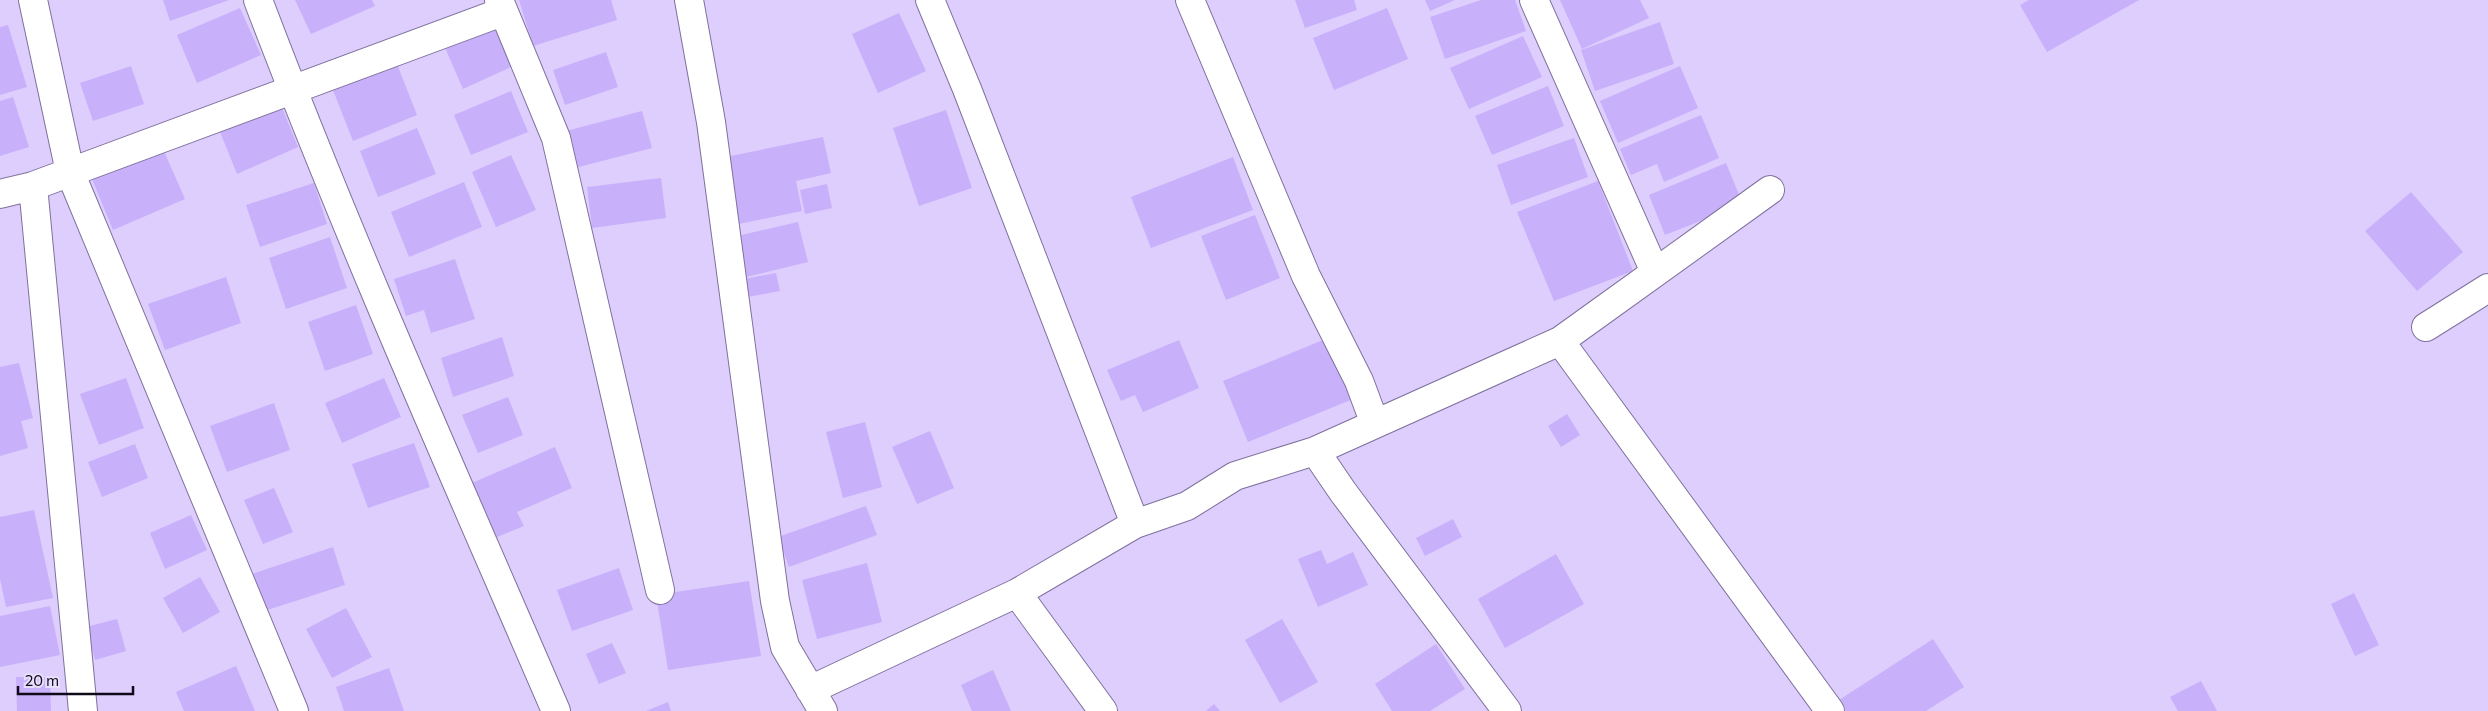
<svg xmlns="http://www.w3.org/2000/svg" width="2488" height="711" font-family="Commissioner,sans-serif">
<rect width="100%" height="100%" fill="#ddcefe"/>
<path fill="#c9b0fa" d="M163 0H229L170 21Z
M295 0H372L375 6 311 34Z
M519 0H611L617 20 533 46Z
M1295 0H1354L1357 10 1305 28Z
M1425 0H1455L1430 11Z
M1481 0H1515L1526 31 1445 59 1430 17Z
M1560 0H1640L1649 18 1582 49Z
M2029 0H2139L2047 52 2020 5Z
M240 8 261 55 197 83 177 35Z
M1387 8 1408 59 1334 90 1313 38Z
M899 13 926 71 878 93 852 34Z
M493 21 513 66 463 89 443 43Z
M1660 22 1674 64 1595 91 1581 50Z
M8 25 27 87 0 95V27Z
M1523 36 1542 77 1469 109 1450 68Z
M606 52 618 87 565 105 553 70Z
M397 64 417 115 353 141 333 90Z
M131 66 144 104 93 121 80 83Z
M1680 66 1698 108 1618 143 1600 101Z
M1548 86 1564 126 1492 155 1475 116Z
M511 91 528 132 471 155 454 115Z
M13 97 29 147 0 156V101Z
M281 105 298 147 237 174 220 132Z
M946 110 972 188 919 206 893 128Z
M642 111 652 148 575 168 566 131Z
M1701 115 1719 158 1664 182 1657 164 1631 175 1620 149Z
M417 128 436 174 378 197 360 151Z
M823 137 831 173 796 181 802 211 734 225 721 158Z
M1574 138 1588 177 1511 205 1497 165Z
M163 149 185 199 113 230 92 179Z
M511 155 536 210 496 227 472 172Z
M1233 157 1253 210 1151 248 1131 197Z
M1726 163 1743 204 1665 235 1649 195Z
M661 178 666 218 592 228 587 187Z
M1598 181 1633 271 1554 301 1517 212Z
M464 182 482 227 409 257 391 212Z
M314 183 327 224 260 247 246 205Z
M827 184 832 208 805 214 800 190Z
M2411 192 2463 252 2417 291 2365 231Z
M1255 215 1280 278 1226 300 1201 236Z
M798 222 808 262 746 277 737 236Z
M330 237 347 288 286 309 269 258Z
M455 259 475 319 431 333 424 310 406 316 394 279Z
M776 273 780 291 742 298 739 280Z
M226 277 241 323 165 350 148 304Z
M356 305 373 354 325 371 308 322Z
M502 337 514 376 453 397 441 358Z
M1328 338 1353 399 1248 442 1223 381Z
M1179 340 1199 388 1143 412 1135 395 1121 401 1107 370Z
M19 363 33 418 21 421 28 448 0 456V367Z
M126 378 144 428 99 445 80 394Z
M384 378 401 417 342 443 325 403Z
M508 397 523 435 478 453 462 415Z
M274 403 290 450 227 472 210 426Z
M1567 414 1580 435 1561 447 1548 426Z
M865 422 882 487 843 498 826 432Z
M930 431 954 488 917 504 892 447Z
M414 443 430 487 368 508 352 464Z
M135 444 148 478 102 497 88 462Z
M555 447 572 488 517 512 524 526 495 538 472 483Z
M274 488 293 532 263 544 244 500Z
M866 506 877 535 789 567 778 537Z
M34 510 53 598 6 607 0 579V517Z
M191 515 207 550 165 569 150 533Z
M1453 519 1462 537 1425 556 1416 538Z
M333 547 345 585 258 613 246 576Z
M1321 550 1327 564 1353 552 1368 585 1318 607 1298 559Z
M1556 554 1584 604 1505 648 1478 599Z
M867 563 882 622 817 639 802 580Z
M619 568 633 610 572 631 557 590Z
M200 577 220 612 183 633 163 598Z
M749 581 761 656 668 670 656 595Z
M2354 593 2379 645 2355 656 2331 604Z
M50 606 60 655 0 667V616Z
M346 608 372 657 332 678 306 629Z
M117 619 126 651 95 660 86 627Z
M1282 619 1318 682 1280 703 1245 640Z
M1933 639 1964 687 1926 711H1846L1839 700Z
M612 643 626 673 599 684 586 654Z
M1436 644 1465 689 1430 711H1392L1375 684Z
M236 666 255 711H184L176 692Z
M389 668 404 711H344L336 687Z
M993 670 1011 711H972L961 685Z
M16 677H50L51 711H17Z
M2201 681 2217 711H2178L2170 697Z
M668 702 671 711H646Z
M1214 704 1220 711H1206Z"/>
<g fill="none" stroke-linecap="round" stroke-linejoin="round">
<g stroke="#7f719c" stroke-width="30">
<path id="street" d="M33 0 70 172 294 711
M258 0C349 240 454 475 556 711
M499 0 556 138 660 590
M689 0 711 122 775 601 785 647 823 711
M930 0 967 89 1135 524
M1190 0 1306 276 1359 381 1375 424
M1534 0 1655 272
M33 186 83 711
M0 194 33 186 502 12
M2426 327 2488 288
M1560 341 1830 711
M1315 451 1343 492 1507 711
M1017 593 1103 711
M810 690 1017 593 1135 524 1187 506 1235 476 1315 451 1560 341 1770 190"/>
</g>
<use href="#street" stroke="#fff" stroke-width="28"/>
</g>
<path d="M18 686v8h115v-8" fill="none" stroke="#0f0919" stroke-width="2.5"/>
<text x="25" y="686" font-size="15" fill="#0f0919" stroke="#e8dffc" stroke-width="4" paint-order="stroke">20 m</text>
</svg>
